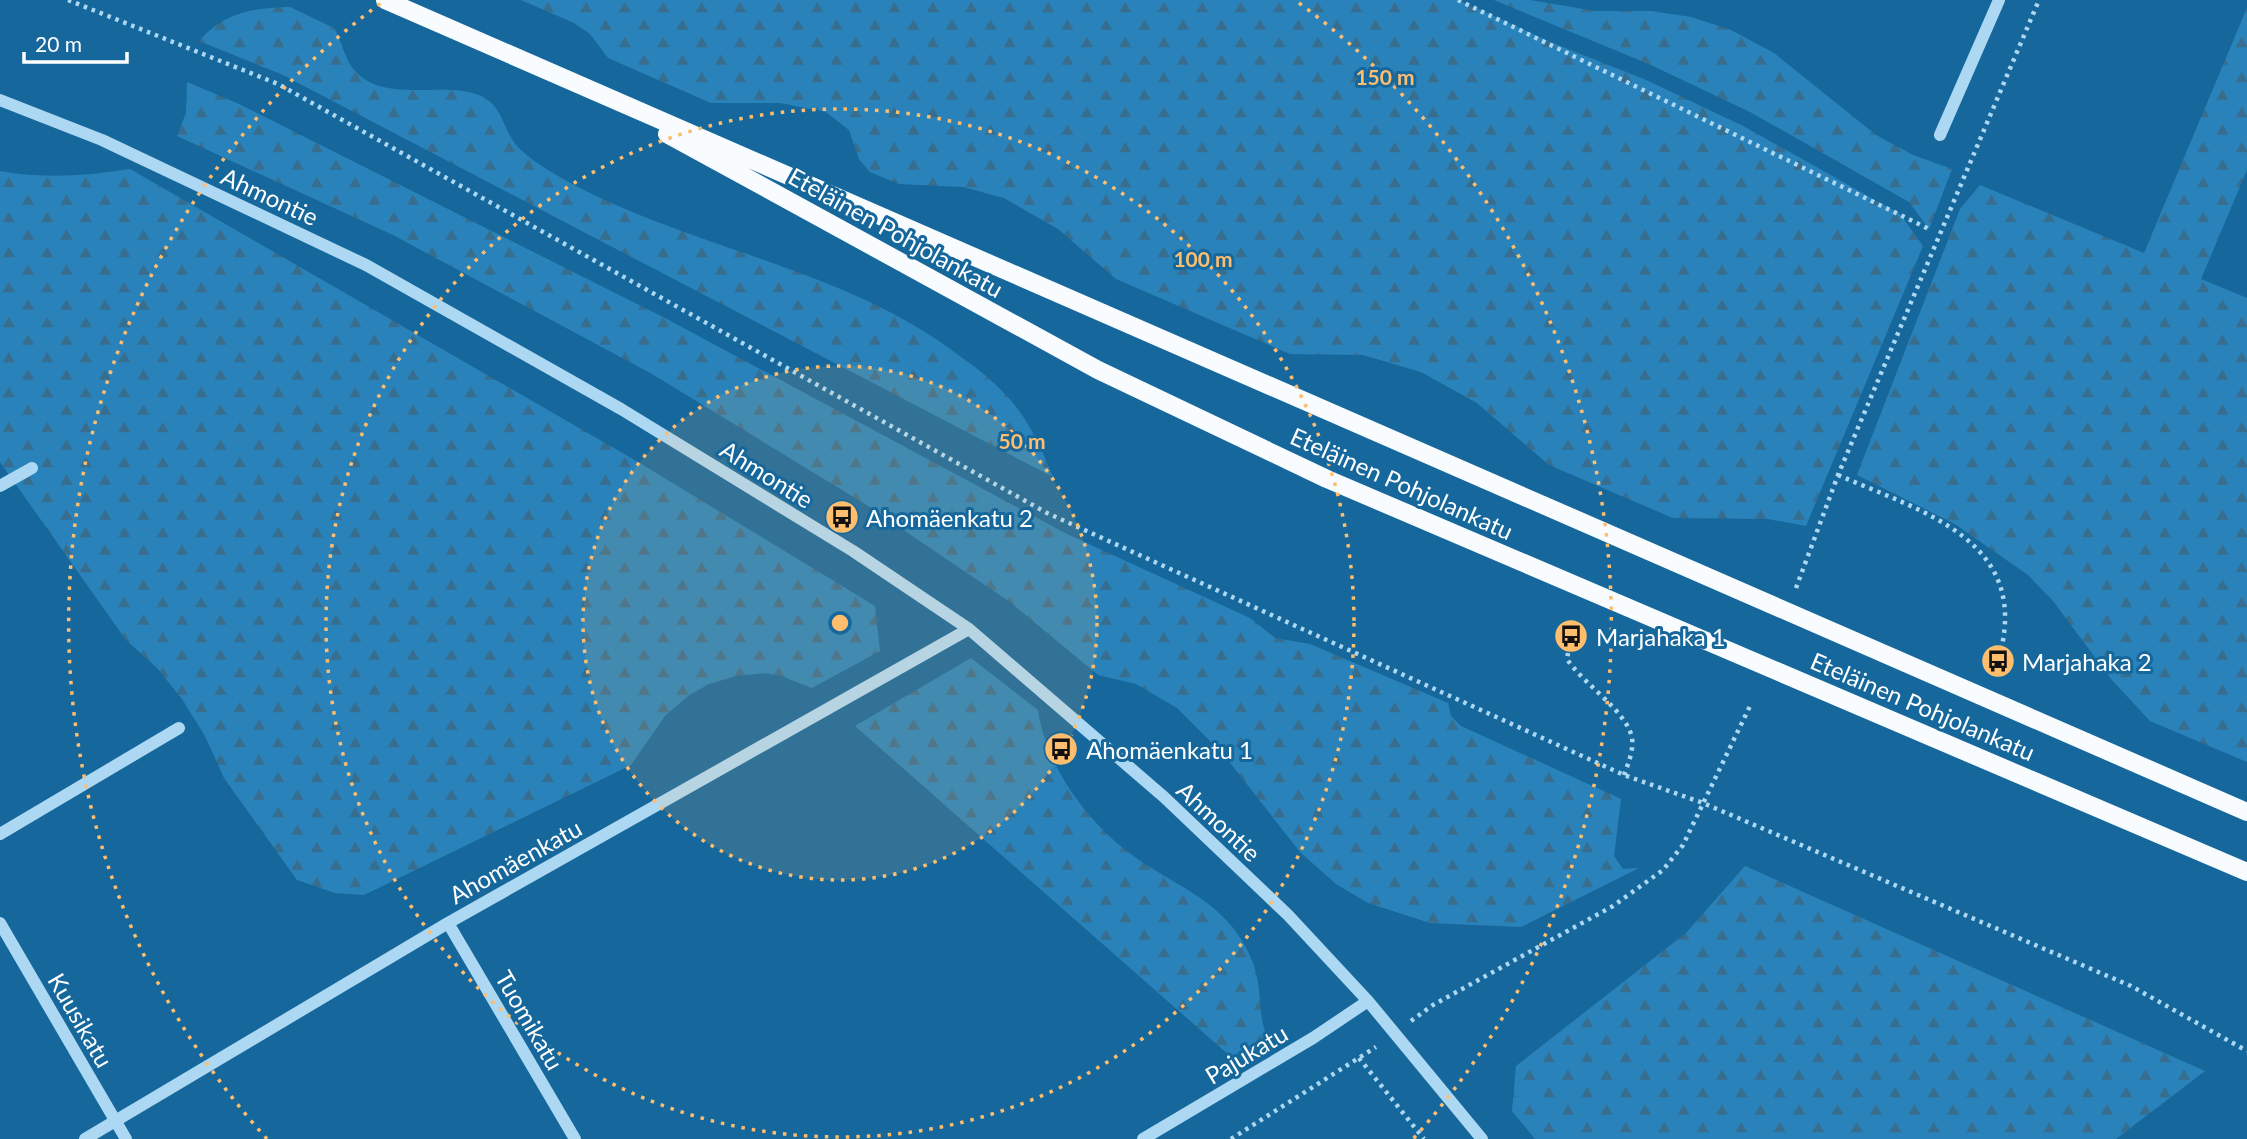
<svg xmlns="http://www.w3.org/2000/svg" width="2247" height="1139" font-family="Lato,sans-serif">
<defs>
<pattern id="forest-firs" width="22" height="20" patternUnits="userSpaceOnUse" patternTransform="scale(1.75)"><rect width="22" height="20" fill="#2983ba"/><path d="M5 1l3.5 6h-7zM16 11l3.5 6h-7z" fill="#376d8e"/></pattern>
</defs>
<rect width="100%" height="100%" fill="#16689c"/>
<path fill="url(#forest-firs)" d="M521 0H1458L1555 44 1644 79 1743 126 1900 214 1923 246 1806 526 1768 519 1673 518 1549 465 1477 403 1421 372 1363 355 1290 354 1116 279 1058 229 1004 198 963 187 899 184 870 172 859 159 849 130 826 112 780 103H711L608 58 590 34 574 23Z
M1494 0H1530L1595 11H1651L1691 17 1731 30 1774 53 1876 135 1913 155 1952 169 1929 229 1909 202 1750 112 1651 65Z
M290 7 334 28C341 40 344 55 351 66 380 107 442 79 481 96 503 106 503 130 517 146 530 160 549 171 565 180 692 250 844 267 961 357 980 370 998 385 1013 403 1031 425 1042 450 1053 477L283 75 199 41C225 12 252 8 290 7Z
M2247 8V170L2201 279 2247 298V762L2150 721 2112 680 2053 601 2028 575 1955 524 1857 475 1960 209 1980 185 2144 253Z
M187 82 239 104 665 318 1067 534 1250 618 1275 638 1310 644 1448 703 1451 716 1461 726 1621 799 1614 856 1623 869 1639 868 1521 927 1430 923 1368 903 1336 884 1300 852 1224 755 1177 708 1136 684 1098 675 1010 602 865 504 652 374 393 235 177 136 186 113Z
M130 169 638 462 875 606 880 651 812 688 781 676 766 673 736 676 709 684 688 696 665 716 631 765 364 895 335 893 297 880 224 778 205 736 182 699 157 668 126 640 0 462V171C44 179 87 176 130 169Z
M971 658 1038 710C1046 766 1086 821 1132 855 1163 878 1202 893 1228 922 1245 941 1257 965 1259 990 1261 1009 1260 1023 1269 1041L1238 1063 855 726Z
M1745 866 2205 1071 2116 1139H1535L1512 1111 1516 1066 1686 933Z"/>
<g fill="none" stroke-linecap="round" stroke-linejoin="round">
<path stroke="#add8f3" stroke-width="4.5" stroke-dasharray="3.5 5" stroke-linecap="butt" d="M68 0 278 84 1047 513 1624 775 1703 803 2131 986 2247 1051
M1458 0 1929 229
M1838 475C1925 513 2034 541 1998 661
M1796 588 1838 475 2039 0
M1571 636 1567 659C1583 684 1627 711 1632 738 1634 750 1628 764 1624 775
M1411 1021 1433 1005 1613 906 1663 870 1683 845 1751 704
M1359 1058 1424 1139
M1231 1139 1376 1047"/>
<path stroke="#add8f3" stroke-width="12" d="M0 100 102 140 366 265 621 409 853 551 969 629 1164 797 1288 915 1368 1001 1482 1139
M1940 135 1999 0
M0 486 32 468
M0 834 179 728
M0 923 126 1139
M448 923 575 1139
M85 1139 448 923 969 629
M1143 1139 1313 1038 1368 1001"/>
<path stroke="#f8fcff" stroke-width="18" d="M385 0 2247 812
M667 134 1098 370 1327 479 2247 872"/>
</g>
<circle cx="840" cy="623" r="257" fill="#ffbd6e" fill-opacity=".12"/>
<g fill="none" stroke="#ffbd6e" stroke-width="3.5" stroke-dasharray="3.5 7">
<circle cx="840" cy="623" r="257"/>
<circle cx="840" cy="623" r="514"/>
<path d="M267 1139A771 771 0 0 1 381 3M1299 3A771 771 0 0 1 1413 1139"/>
</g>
<defs>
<g id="bus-disc" transform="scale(1.75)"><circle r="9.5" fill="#ffbd6e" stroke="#16689c"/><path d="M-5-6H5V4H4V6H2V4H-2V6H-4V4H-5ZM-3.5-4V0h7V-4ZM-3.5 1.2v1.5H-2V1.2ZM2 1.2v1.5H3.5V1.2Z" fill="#111"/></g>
</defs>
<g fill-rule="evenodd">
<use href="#bus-disc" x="842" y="517"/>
<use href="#bus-disc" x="1571" y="636"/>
<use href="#bus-disc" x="1998" y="661"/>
<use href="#bus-disc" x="1061" y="749"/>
</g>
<g text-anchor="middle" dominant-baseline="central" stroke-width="6" stroke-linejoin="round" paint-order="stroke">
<g font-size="24" fill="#fff" stroke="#16689c">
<text transform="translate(270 196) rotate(25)">Ahmontie</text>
<text transform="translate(896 232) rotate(29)">Eteläinen Pohjolankatu</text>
<text transform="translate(767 474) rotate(32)">Ahmontie</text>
<text transform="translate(1402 483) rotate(24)">Eteläinen Pohjolankatu</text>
<text transform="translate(1923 706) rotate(23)">Eteläinen Pohjolankatu</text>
<text transform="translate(1219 821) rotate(43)">Ahmontie</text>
<text transform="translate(515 861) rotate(-29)">Ahomäenkatu</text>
<text transform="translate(81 1020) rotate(60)">Kuusikatu</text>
<text transform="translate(530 1020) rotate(60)">Tuomikatu</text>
<text transform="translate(1246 1054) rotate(-31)">Pajukatu</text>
</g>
<g font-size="24" fill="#fff" stroke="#16689c" text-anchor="start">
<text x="866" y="517">Ahomäenkatu 2</text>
<text x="1596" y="636">Marjahaka 1</text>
<text x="2022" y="661">Marjahaka 2</text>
<text x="1086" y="749">Ahomäenkatu 1</text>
</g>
</g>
<circle cx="840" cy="623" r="10" fill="#ffbd6e" stroke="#16689c" stroke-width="3.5"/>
<g font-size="21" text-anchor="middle" font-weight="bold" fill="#ffbd6e" stroke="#16689c" stroke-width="6" stroke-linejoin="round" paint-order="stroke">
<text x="1385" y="85">150 m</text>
<text x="1203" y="267">100 m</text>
<text x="1022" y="449">50 m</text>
</g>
<path d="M24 52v10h103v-10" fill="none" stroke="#ffffff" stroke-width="3.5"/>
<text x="35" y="52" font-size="21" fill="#ffffff" stroke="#16689c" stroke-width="5" paint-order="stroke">20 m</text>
</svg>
